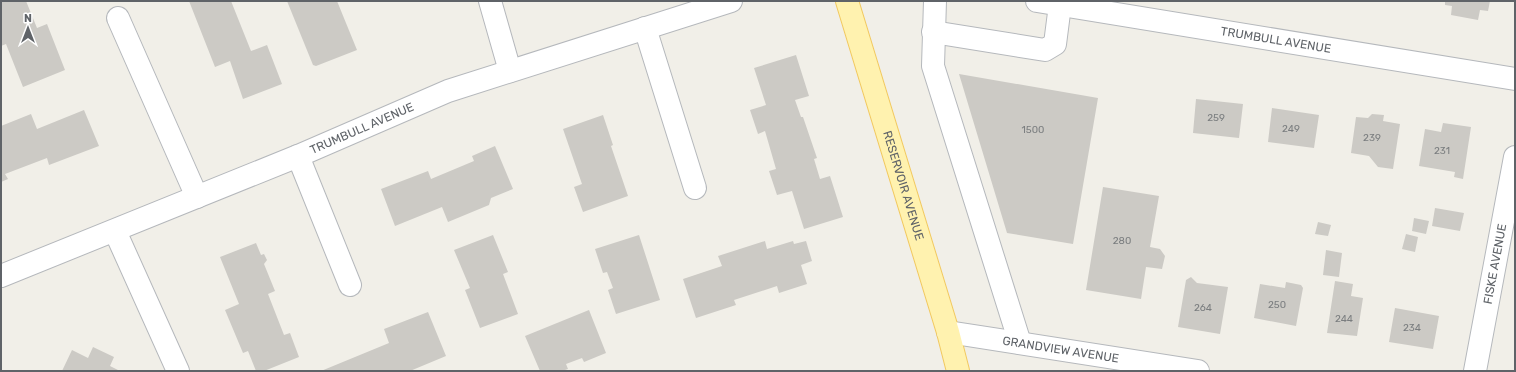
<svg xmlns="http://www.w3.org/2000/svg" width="1516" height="372" font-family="Rubik,sans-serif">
<rect width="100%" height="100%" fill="#f1efe8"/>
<path fill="#cccac5" d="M1 1H26L37 28 47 24 65 70 23 87 6 44 1 46Z
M189 1H231L251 51 267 45 282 84 243 99 230 61 215 67Z
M287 1H337L357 50 316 66 313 65Z
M1445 1H1490L1488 11 1480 10 1478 20 1451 15 1452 6 1445 5Z
M796 55 809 96 795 100 801 117H803L817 158 814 159 820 179 830 176 843 217 804 229 792 191 777 195 769 171 776 169 765 131 758 134 750 110 766 105 754 68Z
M959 74 1098 98 1073 244 1007 233Z
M1196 99 1243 104 1239 138 1193 133Z
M1272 108 1319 115 1314 148 1268 142Z
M84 110 99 146 49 165 47 158 5 174 8 179 1 182V126L31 114 37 129Z
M1372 114 1384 115 1383 121 1400 124 1393 169 1378 167 1369 156 1351 153 1356 117 1368 118Z
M603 115 613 145 611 146 628 196 583 212 574 187 582 184 563 129Z
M1443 123 1471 127 1463 179 1454 177 1455 172 1419 166 1425 129 1441 132Z
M495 146 513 189 491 198 489 205 448 222 442 207 395 226 381 189 428 171 431 179 474 161 472 156Z
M1103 187 1159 196 1150 247 1160 249 1165 256 1162 269 1146 267 1141 299 1086 290Z
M1435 208 1464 213 1460 231 1432 226Z
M1414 218 1429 221 1426 234 1412 231Z
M1318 222 1331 225 1328 236 1315 234Z
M1406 234 1418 237 1415 252 1402 249Z
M493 235 508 272 503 274 518 314 480 328 465 290 470 288 454 250Z
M639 235 660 300 616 314 608 290 613 288 607 272 603 273 595 249Z
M765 241 767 249 793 241 794 244 806 241 812 261 801 265 807 284 779 293 777 286 734 300 736 305 696 318 683 279 722 266 718 256Z
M256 243 261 255 264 254 267 260 264 264 275 291 268 294 284 335 290 333 299 357 264 371H256L248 351 243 353 225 310 239 304 220 257Z
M1326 250 1342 253 1339 277 1323 275Z
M1191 277 1197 283 1228 287 1220 334 1178 327 1186 280Z
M1335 281 1353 284 1351 296 1363 298 1357 336 1327 333Z
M1286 282 1301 285 1303 288 1296 326 1254 318 1260 284 1285 288Z
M1395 308 1439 316 1433 349 1389 342Z
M589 310 606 353 584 362 582 358 566 364 568 369 562 371H540L525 336Z
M428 312 446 356 410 371H321L389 343 384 329Z
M93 347 114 357 110 366 120 371H62L72 350 88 358Z"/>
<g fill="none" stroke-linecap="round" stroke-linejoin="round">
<g stroke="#b5b8bc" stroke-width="24">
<g id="minor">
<path d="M490 1 510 71"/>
<path d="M935 1 933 66 1020 343"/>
<path id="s1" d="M1037 1 1515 79"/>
<path d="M118 18 197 197"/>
<path d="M645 28 695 188"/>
<path d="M933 32 1045 50 1055 44 1060 5"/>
<path d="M298 156 350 285"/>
<path d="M115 231 178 371"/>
<path id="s2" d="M1 276 298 156 448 91 731 1"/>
<path id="s3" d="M948 332 1198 371"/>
<path id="s4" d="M1475 371 1515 157"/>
</g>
</g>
<g stroke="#f2c960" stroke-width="24">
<g id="major">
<path id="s5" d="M847 1 948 332 958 371"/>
</g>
</g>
<use href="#minor" stroke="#fff" stroke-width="22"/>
<use href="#major" stroke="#fff2af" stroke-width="22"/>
</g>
<g text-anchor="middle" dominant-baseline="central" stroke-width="3.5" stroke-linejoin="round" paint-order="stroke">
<g font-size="10" fill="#7a7d7f">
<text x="1216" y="118">259</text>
<text x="1291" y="129">249</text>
<text x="1033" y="130">1500</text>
<text x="1372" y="138">239</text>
<text x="1442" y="151">231</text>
<text x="1122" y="241">280</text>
<text x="1277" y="305">250</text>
<text x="1203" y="308">264</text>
<text x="1344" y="319">244</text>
<text x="1412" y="328">234</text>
</g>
<g font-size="12" fill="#5f6368" stroke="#fff">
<text stroke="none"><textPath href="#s1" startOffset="242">TRUMBULL AVENUE</textPath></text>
<text stroke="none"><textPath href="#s2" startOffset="390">TRUMBULL AVENUE</textPath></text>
<text stroke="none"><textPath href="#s5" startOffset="193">RESERVOIR AVENUE</textPath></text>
<text stroke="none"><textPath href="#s4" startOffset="109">FISKE AVENUE</textPath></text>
<text stroke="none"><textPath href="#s3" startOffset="114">GRANDVIEW AVENUE</textPath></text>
</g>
</g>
<rect width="1516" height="372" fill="none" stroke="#5f6368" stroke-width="4"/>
<g transform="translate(28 28)" stroke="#ffffff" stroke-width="3" paint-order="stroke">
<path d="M0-3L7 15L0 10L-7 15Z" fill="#5f6368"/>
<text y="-6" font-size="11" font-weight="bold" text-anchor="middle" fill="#5f6368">N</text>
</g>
</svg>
